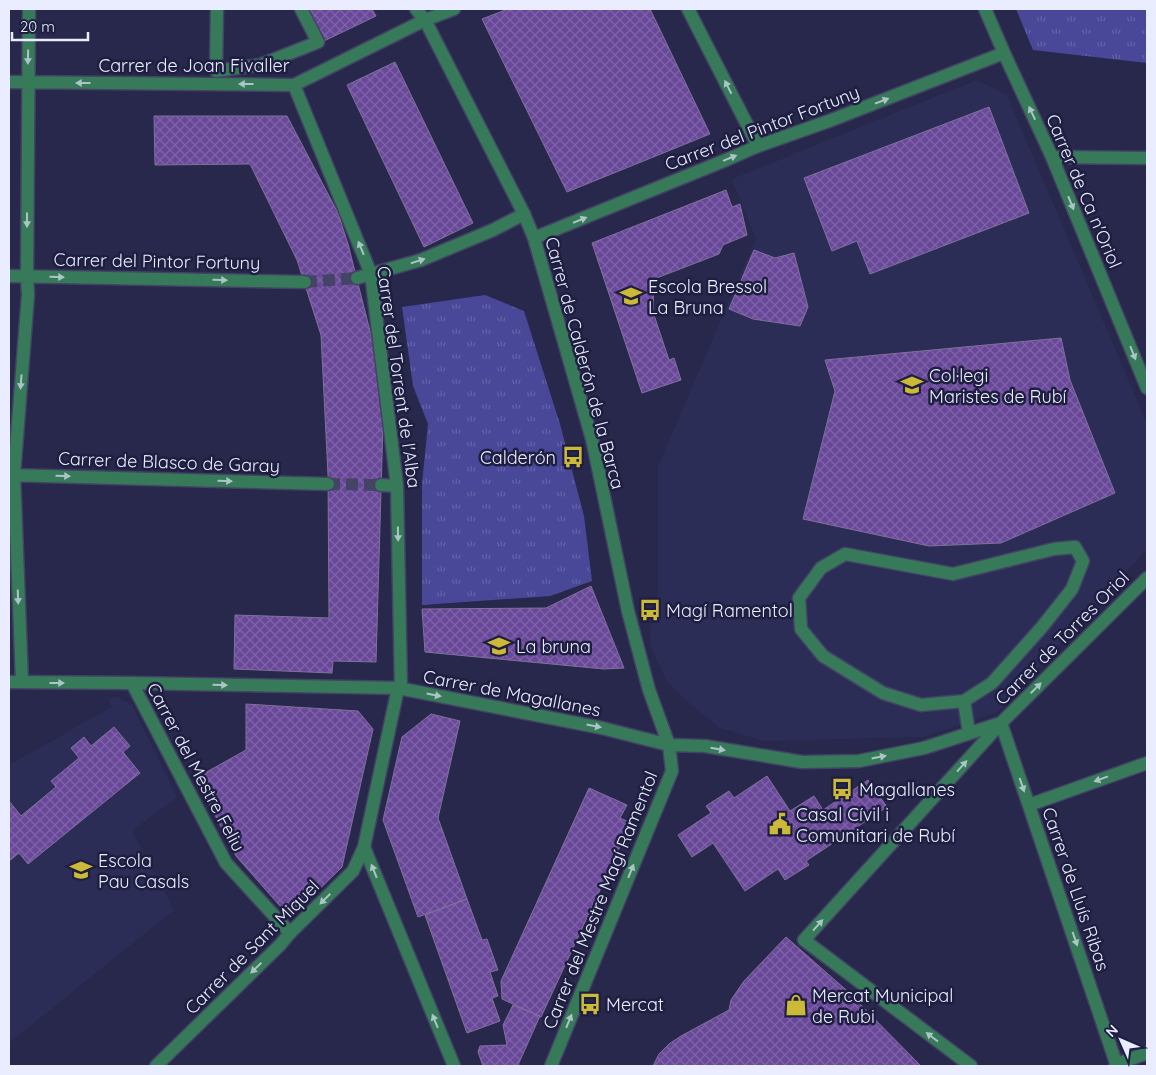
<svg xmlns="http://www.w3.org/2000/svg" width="1156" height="1075" font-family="Quicksand,sans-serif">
<defs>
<pattern id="park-tufts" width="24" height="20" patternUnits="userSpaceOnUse" patternTransform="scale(1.25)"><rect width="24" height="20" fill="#494898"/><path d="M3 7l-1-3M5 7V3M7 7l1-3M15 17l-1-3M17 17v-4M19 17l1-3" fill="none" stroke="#6363a7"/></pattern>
<pattern id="building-cross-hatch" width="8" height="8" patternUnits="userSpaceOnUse" patternTransform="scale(1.25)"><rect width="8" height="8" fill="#694899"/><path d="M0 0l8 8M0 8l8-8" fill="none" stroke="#7f63a8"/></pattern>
</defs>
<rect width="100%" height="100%" fill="#27284b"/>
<path fill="#2c2d57" d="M977 80 1007 95 1147 424V549L998 712 924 737 763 741 718 727 687 701 666 680 651 647 650 631 658 597V466L756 239 732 179Z
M117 697 132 705 177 797 132 831 174 910 9 1043V765L112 707 107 698Z"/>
<path fill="url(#park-tufts)" d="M1016 9H1147V63L1033 50Z
M485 295 524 311 560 424 584 516 592 581 550 596 422 605V484L428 424 413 386 402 307Z"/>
<path fill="url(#building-cross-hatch)" stroke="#80719a" d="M307 9H372L376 16 324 41Z
M508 9H650L710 134 567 192 482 19Z
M395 62 473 223 424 247 347 85Z
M989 107 1029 213 870 274 857 241 832 251 804 178Z
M154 116H287L338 213 348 244 375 351 383 423 376 662 333 661 332 673 234 669 235 615 329 618 328 475 321 335 297 260 250 164 155 165Z
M726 190 732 207 740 204 747 235 723 245 719 254 654 279 653 312 669 360 674 358 681 380 642 393 592 243Z
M754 250 775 258 794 253 808 307 800 326 753 319 729 309Z
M1061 338 1070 380 1115 493 1001 543 929 546 803 519 835 391 825 360Z
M591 586 624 668 604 669 425 652 422 609 546 608Z
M246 704 358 711 373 729 342 867 300 908 280 906 236 856 196 778 246 750Z
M431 714 460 721 438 818 467 899 418 917 383 820 402 737Z
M114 727 130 746 123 752 140 773 28 864 19 853 9 861V801L21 816 56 787 51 781 79 758 71 748 84 737 91 746Z
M767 776 790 811 814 796 823 810 868 780 887 807 806 861 809 865 785 880 778 869 745 891 713 843 692 857 678 835 711 813 706 806 729 791 734 798Z
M589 788 627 805 620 818 631 823 541 1017 502 999 501 981Z
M467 899 482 940 487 939 498 970 490 972 498 996 492 998 500 1021 467 1033 425 915Z
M786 937 845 989 921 1066H653L659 1054 669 1044 681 1036 729 1010 731 1000 744 981Z
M513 1005 540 1016 518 1065 522 1066H483L478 1052 480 1046 507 1045 503 1025Z"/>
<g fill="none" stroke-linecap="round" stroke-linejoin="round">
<path stroke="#444566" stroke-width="12" stroke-dasharray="12 6" stroke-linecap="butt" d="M305 282 357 278
M328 484 381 485"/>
<g stroke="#424364" stroke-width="15">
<path id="service" d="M964 701 921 705 883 693 823 656 801 629 799 598 821 568 845 554 953 574 1054 549 1075 547 1083 561 1072 589 1042 627 992 683 964 701 969 733"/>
</g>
<g stroke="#424364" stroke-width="15">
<path id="pedestrian" d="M217 9 216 71 260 65 318 42 301 9
M371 274 421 260 493 230 524 214
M156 1066 280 945 290 933"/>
</g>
<g stroke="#424364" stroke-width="15">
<path id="minor" d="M416 9 425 20 524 214 534 238 592 439 628 611 649 690 669 745 672 771 551 1066
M688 9 758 146
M985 9 1004 53 1052 157 1147 388
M9 82 294 85 425 20 454 9
M294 85 371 274 397 486 401 688
M1052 157 1147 158
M534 238 726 160 758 146 829 121 1004 53
M9 276 305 282
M357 278 371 274
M9 475 328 484
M381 485 397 486
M9 682 132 683 398 688 602 728 669 745 705 746 802 762 859 761 924 748 1001 723
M22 682 14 475 28 295 27 276 29 9
M132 683 226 863 290 933 353 871 364 847
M398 688 364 847 454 1066
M1001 723 1117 1066
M1029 805 1147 763
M971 1066 804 940 1001 723 1147 578
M1115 1066 1117 1064 1147 1053"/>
</g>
<use href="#service" stroke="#377a5a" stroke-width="12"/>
<use href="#pedestrian" stroke="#377a5a" stroke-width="12"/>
<use href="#minor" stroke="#377a5a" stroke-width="12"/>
</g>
<defs><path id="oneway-solid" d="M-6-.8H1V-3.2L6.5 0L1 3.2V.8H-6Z" transform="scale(1.25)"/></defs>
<g fill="#abc4c5">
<use href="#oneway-solid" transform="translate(28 57) rotate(91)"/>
<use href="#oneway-solid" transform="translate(83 83) rotate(-180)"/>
<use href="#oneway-solid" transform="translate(246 84) rotate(-180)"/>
<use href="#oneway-solid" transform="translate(728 87) rotate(-117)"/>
<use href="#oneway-solid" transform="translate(882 101) rotate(-21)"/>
<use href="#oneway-solid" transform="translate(1032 113) rotate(-115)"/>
<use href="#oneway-solid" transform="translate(730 158) rotate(-22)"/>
<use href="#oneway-solid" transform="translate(1071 203) rotate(68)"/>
<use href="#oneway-solid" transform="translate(27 220) rotate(90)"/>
<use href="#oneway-solid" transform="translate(580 220) rotate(-22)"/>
<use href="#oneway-solid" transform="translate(361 248) rotate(-112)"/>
<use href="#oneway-solid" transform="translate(418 261) rotate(-18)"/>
<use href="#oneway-solid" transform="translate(57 277) rotate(1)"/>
<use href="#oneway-solid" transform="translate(220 280) rotate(1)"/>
<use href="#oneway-solid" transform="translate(1133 353) rotate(68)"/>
<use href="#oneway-solid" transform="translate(21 382) rotate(94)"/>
<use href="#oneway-solid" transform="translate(63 476) rotate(2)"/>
<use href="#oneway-solid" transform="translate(225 481) rotate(2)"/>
<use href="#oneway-solid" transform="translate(398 534) rotate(89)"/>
<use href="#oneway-solid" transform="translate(18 597) rotate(88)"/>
<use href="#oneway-solid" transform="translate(57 683)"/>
<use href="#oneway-solid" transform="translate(220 685) rotate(1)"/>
<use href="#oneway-solid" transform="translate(1036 688) rotate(-45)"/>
<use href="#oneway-solid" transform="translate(434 695) rotate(11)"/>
<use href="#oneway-solid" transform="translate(594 726) rotate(11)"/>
<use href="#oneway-solid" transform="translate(718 749) rotate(10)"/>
<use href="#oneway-solid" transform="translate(879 757) rotate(-11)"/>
<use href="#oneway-solid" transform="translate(962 766) rotate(-48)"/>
<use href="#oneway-solid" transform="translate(1101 779) rotate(160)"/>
<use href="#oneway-solid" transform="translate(1022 785) rotate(71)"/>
<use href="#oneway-solid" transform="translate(374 871) rotate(-112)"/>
<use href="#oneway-solid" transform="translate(631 871) rotate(-68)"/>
<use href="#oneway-solid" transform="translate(325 899) rotate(135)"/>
<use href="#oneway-solid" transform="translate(818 925) rotate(-48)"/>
<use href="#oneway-solid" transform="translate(1075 939) rotate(71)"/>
<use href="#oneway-solid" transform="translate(256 968) rotate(136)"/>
<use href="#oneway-solid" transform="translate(435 1021) rotate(-112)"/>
<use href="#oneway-solid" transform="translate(569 1021) rotate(-68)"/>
<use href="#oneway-solid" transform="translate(932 1037) rotate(-143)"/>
</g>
<defs>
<g id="school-bare" transform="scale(1.725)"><path d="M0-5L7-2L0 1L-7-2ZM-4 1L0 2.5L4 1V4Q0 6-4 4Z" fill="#ccb938" stroke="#1e1e40" stroke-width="2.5" paint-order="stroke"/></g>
<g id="bus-bare" transform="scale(1.725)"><path d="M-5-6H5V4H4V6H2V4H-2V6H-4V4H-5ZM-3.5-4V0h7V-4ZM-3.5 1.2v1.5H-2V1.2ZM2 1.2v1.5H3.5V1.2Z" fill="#ccb938" stroke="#1e1e40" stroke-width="2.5" paint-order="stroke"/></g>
<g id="civic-bare" transform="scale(1.725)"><path d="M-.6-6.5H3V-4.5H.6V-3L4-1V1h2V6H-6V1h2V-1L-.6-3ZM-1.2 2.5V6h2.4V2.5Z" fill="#ccb938" stroke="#1e1e40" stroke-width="2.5" paint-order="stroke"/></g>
<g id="shop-bare" transform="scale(1.725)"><path d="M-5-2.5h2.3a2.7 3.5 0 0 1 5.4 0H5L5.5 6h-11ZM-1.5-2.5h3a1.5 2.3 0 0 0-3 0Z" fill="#ccb938" stroke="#1e1e40" stroke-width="2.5" paint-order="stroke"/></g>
</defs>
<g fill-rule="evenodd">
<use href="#school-bare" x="631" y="296"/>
<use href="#school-bare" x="912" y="385"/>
<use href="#bus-bare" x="573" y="457"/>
<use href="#bus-bare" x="650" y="610"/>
<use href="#school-bare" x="499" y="646"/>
<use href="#bus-bare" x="842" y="789"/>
<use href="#civic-bare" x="780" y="824"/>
<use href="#school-bare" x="81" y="870"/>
<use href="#bus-bare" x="590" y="1004"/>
<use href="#shop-bare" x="796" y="1005"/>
</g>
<g text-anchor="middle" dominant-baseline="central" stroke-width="5" stroke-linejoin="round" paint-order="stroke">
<g font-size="18" fill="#eaecff" stroke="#1e1e40">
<text x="194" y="65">Carrer de Joan Fivaller</text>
<text transform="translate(762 128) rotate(-21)">Carrer del Pintor Fortuny</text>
<text transform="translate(1084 191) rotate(67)">Carrer de Ca n'Oriol</text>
<text transform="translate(157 261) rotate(1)">Carrer del Pintor Fortuny</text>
<text transform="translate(585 363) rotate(75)">Carrer de Calderón de la Barca</text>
<text transform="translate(399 377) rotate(82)">Carrer del Torrent de l'Alba</text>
<text transform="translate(169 462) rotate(2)">Carrer de Blasco de Garay</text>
<text transform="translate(1062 638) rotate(-45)">Carrer de Torres Oriol</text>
<text transform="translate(512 693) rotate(11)">Carrer de Magallanes</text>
<text transform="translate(196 767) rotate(62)">Carrer del Mestre Feliu</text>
<text transform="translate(1076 889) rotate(71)">Carrer de Lluís Ribas</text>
<text transform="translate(600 900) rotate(-68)">Carrer del Mestre Magí Ramentol</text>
<text transform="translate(252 947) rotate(-45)">Carrer de Sant Miquel</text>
</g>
<g font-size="18" fill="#eaecff" stroke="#1e1e40" text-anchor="start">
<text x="648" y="286">Escola Bressol<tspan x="648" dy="21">La Bruna</tspan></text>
<text x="929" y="375">Col·legi<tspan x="929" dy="21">Maristes de Rubí</tspan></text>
<text x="556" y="457" text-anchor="end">Calderón</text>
<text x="666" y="610">Magí Ramentol</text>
<text x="516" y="646">La bruna</text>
<text x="859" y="789">Magallanes</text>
<text x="796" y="814">Casal Cívil i<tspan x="796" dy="21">Comunitari de Rubí</tspan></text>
<text x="98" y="860">Escola<tspan x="98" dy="21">Pau Casals</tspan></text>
<text x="812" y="995">Mercat Municipal<tspan x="812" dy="21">de Rubi</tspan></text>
<text x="606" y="1004">Mercat</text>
</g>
</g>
<rect width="1156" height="1075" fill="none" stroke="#eaecff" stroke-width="20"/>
<g transform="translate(1121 1040) rotate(315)" stroke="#1e1e40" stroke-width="4" paint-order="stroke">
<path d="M0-4L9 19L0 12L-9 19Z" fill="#eaecff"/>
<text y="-8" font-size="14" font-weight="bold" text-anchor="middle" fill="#eaecff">N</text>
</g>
<path d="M12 32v8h76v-8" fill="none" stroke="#eaecff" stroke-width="2.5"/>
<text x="20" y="32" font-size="15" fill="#eaecff" stroke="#1e1e40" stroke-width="4" paint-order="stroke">20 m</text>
</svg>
